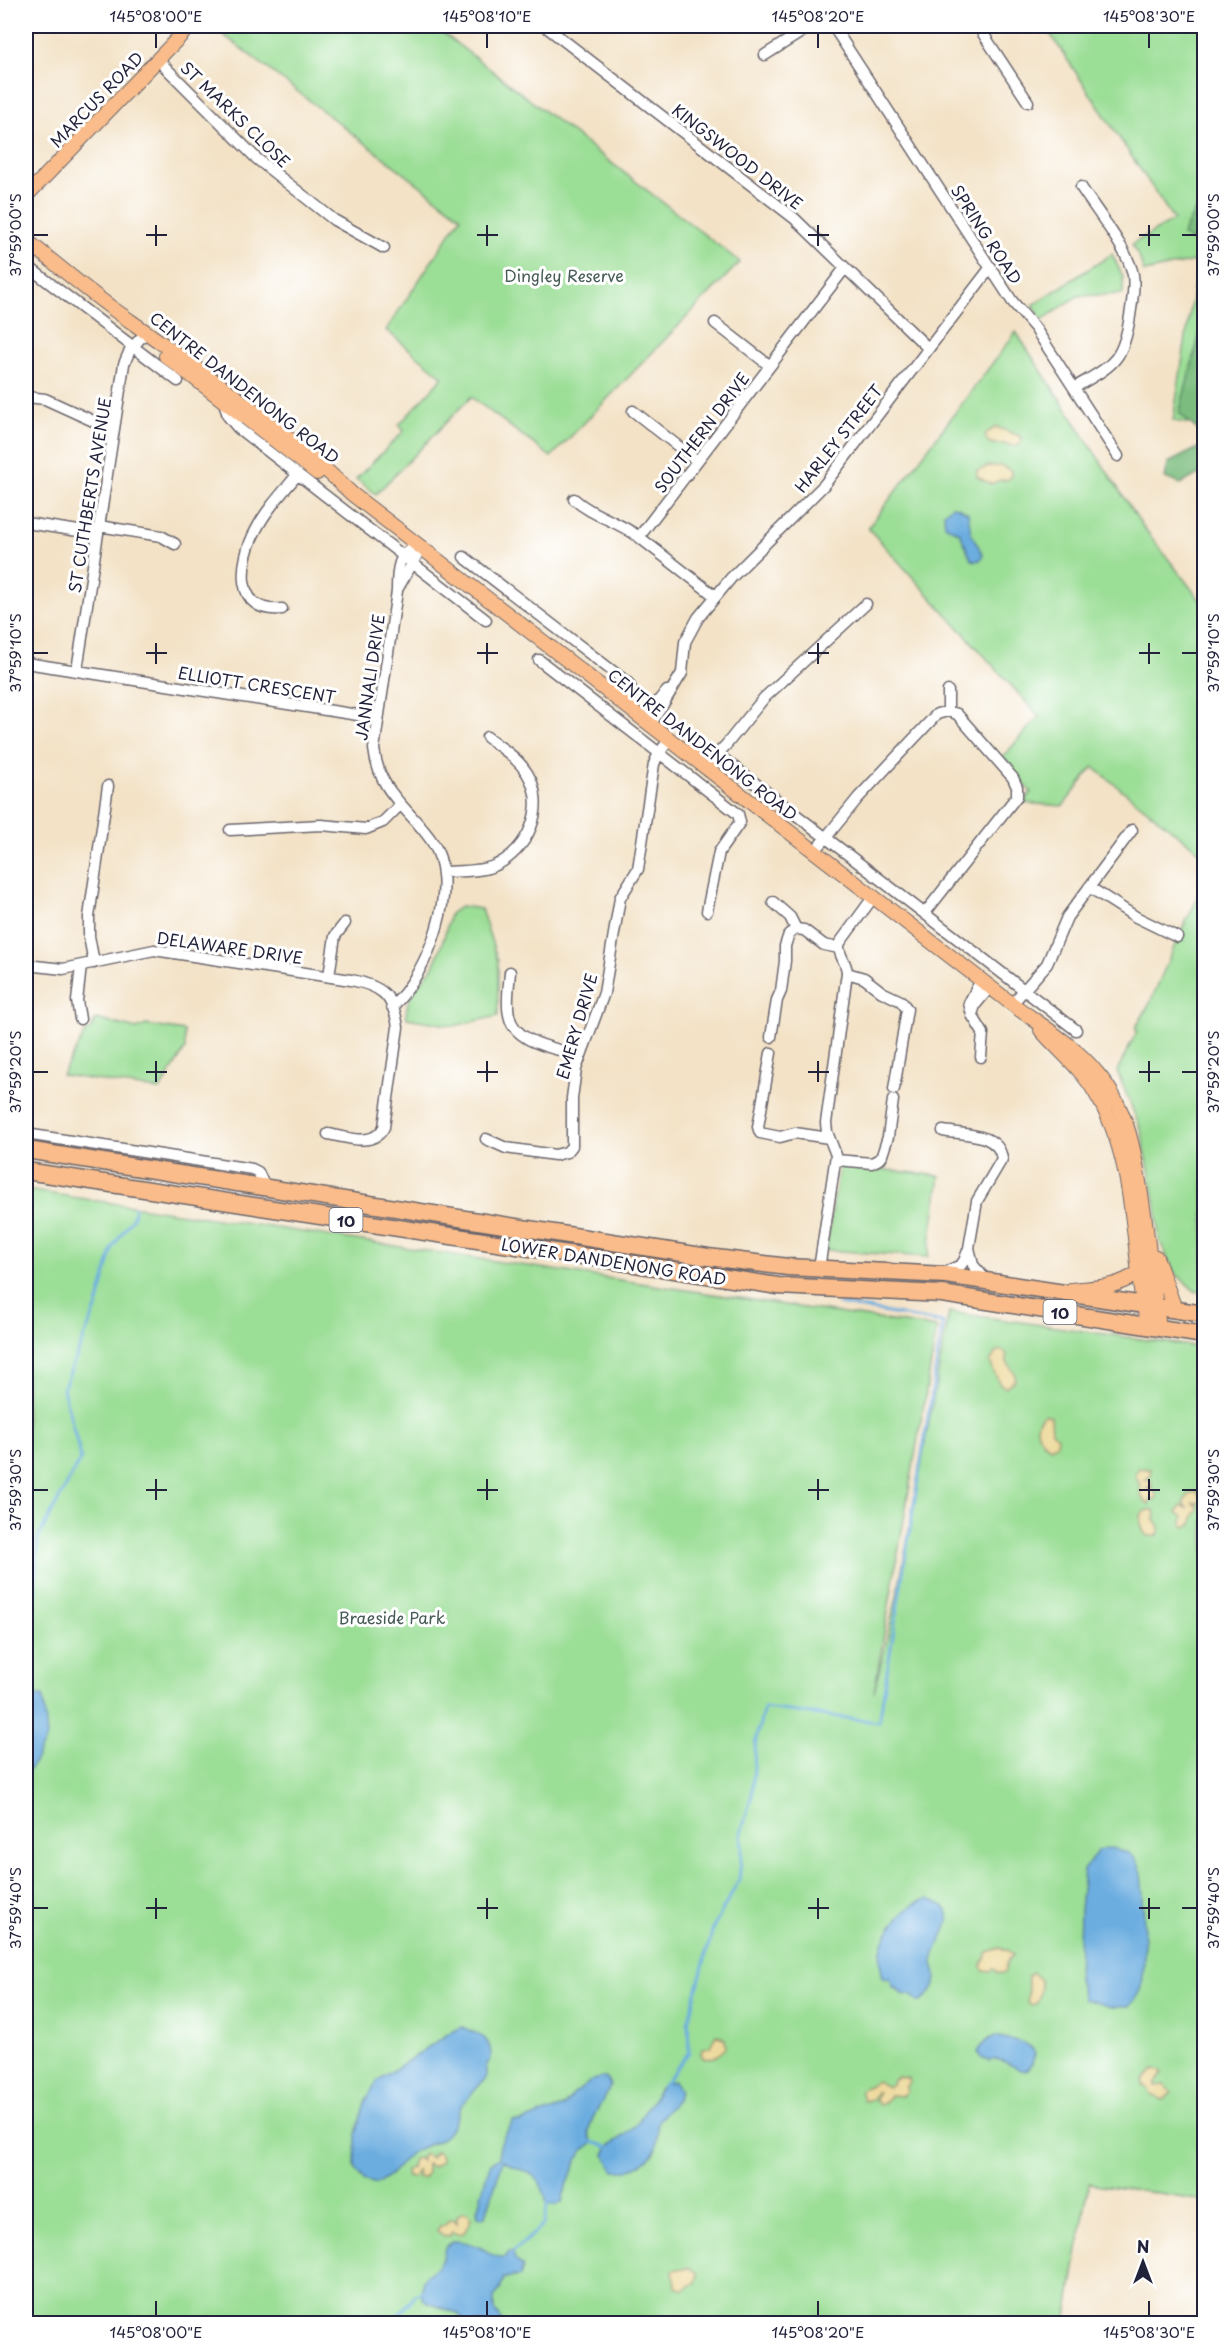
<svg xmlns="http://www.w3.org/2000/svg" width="1230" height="2349" font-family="'Playpen Sans',sans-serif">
<rect width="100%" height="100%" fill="#fff"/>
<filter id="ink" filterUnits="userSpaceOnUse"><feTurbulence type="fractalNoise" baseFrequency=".0167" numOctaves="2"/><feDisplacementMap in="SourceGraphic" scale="12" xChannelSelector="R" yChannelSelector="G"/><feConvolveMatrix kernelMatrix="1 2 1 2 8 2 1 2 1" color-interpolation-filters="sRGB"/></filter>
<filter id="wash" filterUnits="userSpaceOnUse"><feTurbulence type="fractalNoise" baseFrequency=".008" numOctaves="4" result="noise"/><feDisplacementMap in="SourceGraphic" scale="24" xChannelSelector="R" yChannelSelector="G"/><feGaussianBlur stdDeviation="1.35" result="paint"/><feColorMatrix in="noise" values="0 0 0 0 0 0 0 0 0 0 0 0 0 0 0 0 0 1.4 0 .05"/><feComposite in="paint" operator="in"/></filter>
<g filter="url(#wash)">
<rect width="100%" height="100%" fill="#f3e2c6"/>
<path fill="#9bde96" stroke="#5e8068" stroke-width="1.5" d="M212 26H434L740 262 551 457 471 397 376 494 356 479 404 431 399 425 443 377 386 330 461 217Z
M1045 26H1204V426L1173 421 1198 260 1144 272 1140 259 1132 244 1174 220Z
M1112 254 1123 277V294L1078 296 1042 320 1033 305Z
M1016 332 1142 525 1204 605V855L1093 767 1063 806 1023 803 1031 792 1002 758 1039 716 868 528Z
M1204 886V1293L1195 1291 1174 1272 1159 1239 1156 1204 1141 1130 1117 1071 1137 1031 1135 1029 1149 1005 1181 931Z
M461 906 481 909 498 961V1016L454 1026 407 1018C402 996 425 982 434 964 442 947 446 932 450 914Z
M96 1019 137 1029 146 1025 184 1031 185 1049 160 1090 62 1075 85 1033 91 1029Z
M844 1165 940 1176 928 1257 826 1250 839 1169Z
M26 1190 937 1328 874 1692 898 1592 949 1312 1204 1348V2201L1089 2183 1066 2323H26Z"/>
<path fill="#7cbd7f" stroke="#4f705d" stroke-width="1.5" d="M1204 194V249L1182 235Z
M1204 318V436L1179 413Z
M1204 445V471L1181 484 1165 478 1168 463Z"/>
<path fill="#eeda9e" stroke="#887e6c" stroke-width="1.5" d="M996 427 1020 436 1022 439 1020 444C1013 448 1012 445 1005 444 995 443 987 447 985 434Z
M989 466H1002L1011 471V476L1007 480H1000L991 484 977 477V471Z
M1001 1350 1007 1354V1362L1015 1374V1380L1005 1387 999 1383 990 1362 996 1352Z
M1044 1414 1051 1416 1052 1432 1058 1437 1057 1443 1051 1447C1037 1441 1032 1424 1044 1414Z
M1139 1468 1150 1469 1151 1475 1145 1480H1150L1152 1486 1147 1489H1153L1157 1496 1155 1500 1151 1499 1149 1504C1137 1498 1142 1492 1139 1483 1138 1480 1136 1477 1135 1474Z
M1197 1492 1202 1499 1198 1503H1192L1198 1506V1509L1193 1517 1192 1525 1185 1527 1182 1524 1183 1517 1177 1512 1181 1506 1188 1508 1184 1505V1501L1191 1493Z
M1148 1510H1154L1156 1516 1154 1521 1157 1522 1160 1532 1157 1536H1148C1141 1532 1140 1521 1142 1513Z
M999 1948 1008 1950 1013 1955 1007 1962 1004 1973H998L993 1968 991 1972 984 1971 982 1966 987 1952Z
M1033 1973 1041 1980C1041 1988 1040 1998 1036 2004L1030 2005 1027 2002C1029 1996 1027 1984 1028 1976Z
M717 2035 725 2039 726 2047 715 2057 704 2059 701 2054 702 2049 711 2046Z
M1154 2070 1161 2071 1162 2075 1156 2082V2086L1164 2085 1172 2092 1164 2100 1151 2095 1148 2088 1143 2085 1144 2080Z
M898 2077 907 2078 909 2080 908 2084 904 2087 907 2091 903 2096 890 2095 885 2103 879 2104 875 2100 878 2092H876L872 2099 864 2101 860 2090 877 2081 887 2087 892 2084 893 2080Z
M436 2151 440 2154 441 2161 433 2167 427 2164V2173L424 2178H418L417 2170 413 2178 407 2177 406 2171 411 2167 413 2159 417 2158 421 2161 420 2158 425 2154 431 2158 432 2154Z
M462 2212 469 2213 471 2219 464 2233 457 2234 452 2232 450 2236 444 2237 437 2231 440 2226 444 2225 450 2219 455 2220 457 2223V2217Z
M689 2267 698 2273 696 2282 684 2290 675 2287 673 2270Z"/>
<path fill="#6cade0" stroke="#47688e" stroke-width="1.5" d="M952 506 958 507 968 513 971 533 983 555 980 560 975 561 971 559 960 533 945 525 944 513Z
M26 1663 31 1669 28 1682 35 1696H43L47 1736 33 1765 26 1773Z
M1111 1848C1122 1850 1132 1852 1138 1863 1145 1876 1145 1966 1142 1984 1140 1993 1135 2001 1128 2007H1111L1084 1999 1078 1980 1080 1910 1084 1870 1098 1850Z
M928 1899C969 1910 936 1939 933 1962 933 1967 936 1972 936 1976 936 1988 928 1998 918 2002L911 1995 901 1994 900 1990H896L895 1986 892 1987 890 1978 883 1979C881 1970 879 1961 881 1951 885 1929 907 1903 928 1899Z
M462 2027C480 2035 492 2037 491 2059L486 2066V2078L461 2106 453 2126 447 2134 440 2140 416 2150 405 2158 390 2175 376 2184 363 2180 355 2167 356 2134 365 2102 377 2081 448 2034Z
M996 2036C1009 2041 1028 2039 1035 2053 1026 2093 1009 2051 989 2061L981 2058 978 2052C981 2046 990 2037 996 2036Z
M602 2077 607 2078 610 2086C606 2099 588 2119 589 2134 590 2137 592 2140 593 2143L581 2152 567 2183 562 2202 557 2205 547 2204C538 2166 531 2179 503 2160L486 2215 482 2218 478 2216 477 2211 487 2173 491 2163 499 2158C499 2151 499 2145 503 2138 506 2131 511 2129 512 2121L520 2122 563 2107 574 2094 591 2081Z
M674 2081 680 2090 677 2100 657 2122C657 2130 658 2143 655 2150 649 2163 628 2173 614 2171L605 2155 607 2147 627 2134 636 2125 663 2084Z
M454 2241C463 2241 475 2244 483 2249 492 2254 495 2258 506 2257L508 2253 512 2251 515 2259 523 2267 520 2276 504 2278 500 2290 494 2297V2310L504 2323H467L457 2313 426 2302 422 2297C420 2268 431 2279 441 2261 444 2257 444 2252 445 2247Z"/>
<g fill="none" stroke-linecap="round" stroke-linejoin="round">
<path stroke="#6cade0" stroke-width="3" d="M34 1696 33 1626 38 1538 81 1458 63 1389 97 1306 113 1247 133 1217 135 1207
M662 2087 689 2052 688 2023 713 1928 739 1880 742 1850 741 1833 752 1795 756 1739 764 1708 879 1722 943 1323 839 1304
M592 2142 608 2147
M512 2253 543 2225 549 2200
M392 2324 415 2295 423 2292"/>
</g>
</g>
<g filter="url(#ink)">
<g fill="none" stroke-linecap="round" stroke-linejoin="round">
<g stroke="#6b656c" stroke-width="13">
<path id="minor" d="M545 26 794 218 927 347
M833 26 1012 301 1035 328 1118 456
M978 26 1028 102
M765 55 811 26
M157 59 257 159 334 220 384 248
M26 265 178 381
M715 323 770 366
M1074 388C1112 365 1123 363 1130 316 1132 302 1135 288 1133 275 1129 251 1095 209 1081 187
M27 397 45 399 113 430
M224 402 228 416 238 428 486 620
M633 411 697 461
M574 499C592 516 618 521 639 537
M26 523 98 534
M99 526 161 536 175 544
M464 557 628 683 631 688 632 709
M398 588 417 555 419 545
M715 596 639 537 845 268
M282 609C233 614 239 561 256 530 266 510 283 492 298 474
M539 660 738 814 740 822 719 852 707 911
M26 663 377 718
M77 670 124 364 130 350 147 331
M948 711V691
M643 718 667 691
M651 724 682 673 685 642 698 618 731 578 824 485 991 267
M717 754 1076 1030
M706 766 726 745 764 698 866 604
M230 830 321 825 366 829 383 822 400 805
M815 851 858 798 937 714 948 711 957 714 1013 778 1017 787V796L925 913
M444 872C460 871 479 872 494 866 528 851 548 807 527 773 517 757 501 748 487 737
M1089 887 1136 917 1177 937
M773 902 790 917 796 929
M94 963 89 936V917L108 786
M26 965 63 969 154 950 351 980C381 986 393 994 398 1027L384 1127C374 1148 346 1137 328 1134
M510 972C509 986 506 1002 509 1015 514 1044 557 1048 580 1056
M847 973 864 978 882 992 901 1001 907 1009 894 1089
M329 976 335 936 345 923
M1012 1004 1047 964 1067 917 1132 830
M392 1007C428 973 463 884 431 840 408 807 379 793 374 749L397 591C397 570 397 553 419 545
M972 1015 975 1005 990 987
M80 1019 77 1001 81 966
M771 1037 777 1000 781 991 785 961V946L789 934 796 929 804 930 824 945 839 948
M771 1053 758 1127 760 1133 780 1137 795 1133 829 1138
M981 1057 983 1033 972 1015 969 1003 981 980
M26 1134 252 1169 258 1172 265 1187
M486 1139 506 1148 555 1155 567 1152 572 1146V1098L576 1069 604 993 620 898 638 869 654 764 659 753 670 739
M836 1160 872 1163 881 1158 888 1137 893 1100
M969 1248 973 1265 986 1280
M819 1269 836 1155 827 1132 826 1123 847 973C847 962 838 956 839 944L874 896
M941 1274 961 1265 964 1261 969 1248 977 1201 1002 1159C999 1132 964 1135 943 1131"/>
</g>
<g stroke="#6b656c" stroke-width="16">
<path id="major" d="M26 196 190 26
M26 240C56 264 85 289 116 311 197 368 280 425 352 494L1012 1004C1042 1026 1073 1044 1097 1073 1132 1113 1136 1164 1144 1214 1149 1252 1154 1290 1159 1328
M166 356 317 473
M1041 1030C1059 1051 1081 1068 1095 1092 1134 1155 1132 1233 1143 1304L1149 1326
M1156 1257 1175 1309
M1071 1290C1098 1287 1114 1289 1138 1273"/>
</g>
<g stroke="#6b656c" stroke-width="19">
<path id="highway" d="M26 1150 708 1257 788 1267 946 1275 1204 1314
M26 1171 778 1286 942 1294 1204 1335"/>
</g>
<use href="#minor" stroke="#fff" stroke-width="10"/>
<use href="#major" stroke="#f9bc8a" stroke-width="14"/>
<use href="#highway" stroke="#f9bc8a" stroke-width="16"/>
</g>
</g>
<path fill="none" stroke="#22223b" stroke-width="2" d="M156 33V48M487 33V48M818 33V48M1149 33V48M156 225V246M487 225V246M818 225V246M1149 225V246M33 235H48M146 235H167M477 235H498M808 235H829M1139 235H1160M1182 235H1197M156 643V664M487 643V664M818 643V664M1149 643V664M33 653H48M146 653H167M477 653H498M808 653H829M1139 653H1160M1182 653H1197M156 1061V1082M487 1061V1082M818 1061V1082M1149 1061V1082M33 1072H48M146 1072H167M477 1072H498M808 1072H829M1139 1072H1160M1182 1072H1197M156 1479V1500M487 1479V1500M818 1479V1500M1149 1479V1500M33 1490H48M146 1490H167M477 1490H498M808 1490H829M1139 1490H1160M1182 1490H1197M156 1898V1919M487 1898V1919M818 1898V1919M1149 1898V1919M33 1908H48M146 1908H167M477 1908H498M808 1908H829M1139 1908H1160M1182 1908H1197M156 2301V2316M487 2301V2316M818 2301V2316M1149 2301V2316"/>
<g text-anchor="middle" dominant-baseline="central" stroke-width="6" stroke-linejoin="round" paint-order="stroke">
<g fill="#fff" stroke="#646476" stroke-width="1.5">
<rect x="329.5" y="1208" width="33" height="24" rx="4.5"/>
<rect x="1043.5" y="1300" width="33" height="24" rx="4.5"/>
</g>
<g font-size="15" font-weight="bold" fill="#22223b">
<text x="346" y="1220">10</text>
<text x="1060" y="1312">10</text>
</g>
<g font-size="16" fill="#22223b" stroke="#fff">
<text transform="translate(96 99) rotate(-46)">MARCUS ROAD</text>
<text transform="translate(236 114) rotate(44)">ST MARKS CLOSE</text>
<text transform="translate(738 156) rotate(38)">KINGSWOOD DRIVE</text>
<text transform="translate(987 234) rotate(57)">SPRING ROAD</text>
<text transform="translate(245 387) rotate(38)">CENTRE DANDENONG ROAD</text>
<text transform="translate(701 432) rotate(-53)">SOUTHERN DRIVE</text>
<text transform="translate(838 438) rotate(-52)">HARLEY STREET</text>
<text transform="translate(89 495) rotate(-81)">ST CUTHBERTS AVENUE</text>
<text transform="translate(369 677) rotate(-82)">JANNALI DRIVE</text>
<text transform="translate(257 684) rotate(9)">ELLIOTT CRESCENT</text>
<text transform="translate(703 744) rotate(38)">CENTRE DANDENONG ROAD</text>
<text transform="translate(230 947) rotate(8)">DELAWARE DRIVE</text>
<text transform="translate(576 1026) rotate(-74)">EMERY DRIVE</text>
<text transform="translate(614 1261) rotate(9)">LOWER DANDENONG ROAD</text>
</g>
<g font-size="16" fill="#465a56" stroke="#fff">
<text x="564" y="275">Dingley Reserve</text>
<text x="392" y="1617">Braeside Park</text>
</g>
</g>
<rect width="1230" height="2349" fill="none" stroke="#fff" stroke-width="66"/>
<g transform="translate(1143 2262)" stroke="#ffffff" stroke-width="4.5" paint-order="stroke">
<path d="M0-4.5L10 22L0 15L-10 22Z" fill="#22223b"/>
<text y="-9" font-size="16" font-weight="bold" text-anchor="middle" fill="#22223b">N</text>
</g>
<rect x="33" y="33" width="1164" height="2283" fill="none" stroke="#22223b" stroke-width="2"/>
<g font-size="15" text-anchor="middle" fill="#22223b">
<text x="156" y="22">145°08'00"E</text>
<text x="487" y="22">145°08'10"E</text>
<text x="818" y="22">145°08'20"E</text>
<text x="1149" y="22">145°08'30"E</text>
<text transform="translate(16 235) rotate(-90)" y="5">37°59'00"S</text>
<text transform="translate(1214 235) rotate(-90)" y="5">37°59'00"S</text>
<text transform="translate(16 653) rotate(-90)" y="5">37°59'10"S</text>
<text transform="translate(1214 653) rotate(-90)" y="5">37°59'10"S</text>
<text transform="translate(16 1072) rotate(-90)" y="5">37°59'20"S</text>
<text transform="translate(1214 1072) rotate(-90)" y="5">37°59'20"S</text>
<text transform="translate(16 1490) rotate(-90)" y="5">37°59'30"S</text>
<text transform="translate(1214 1490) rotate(-90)" y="5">37°59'30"S</text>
<text transform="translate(16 1908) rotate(-90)" y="5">37°59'40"S</text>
<text transform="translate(1214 1908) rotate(-90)" y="5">37°59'40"S</text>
<text x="156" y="2338">145°08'00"E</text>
<text x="487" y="2338">145°08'10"E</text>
<text x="818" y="2338">145°08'20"E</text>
<text x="1149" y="2338">145°08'30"E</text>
</g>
</svg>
